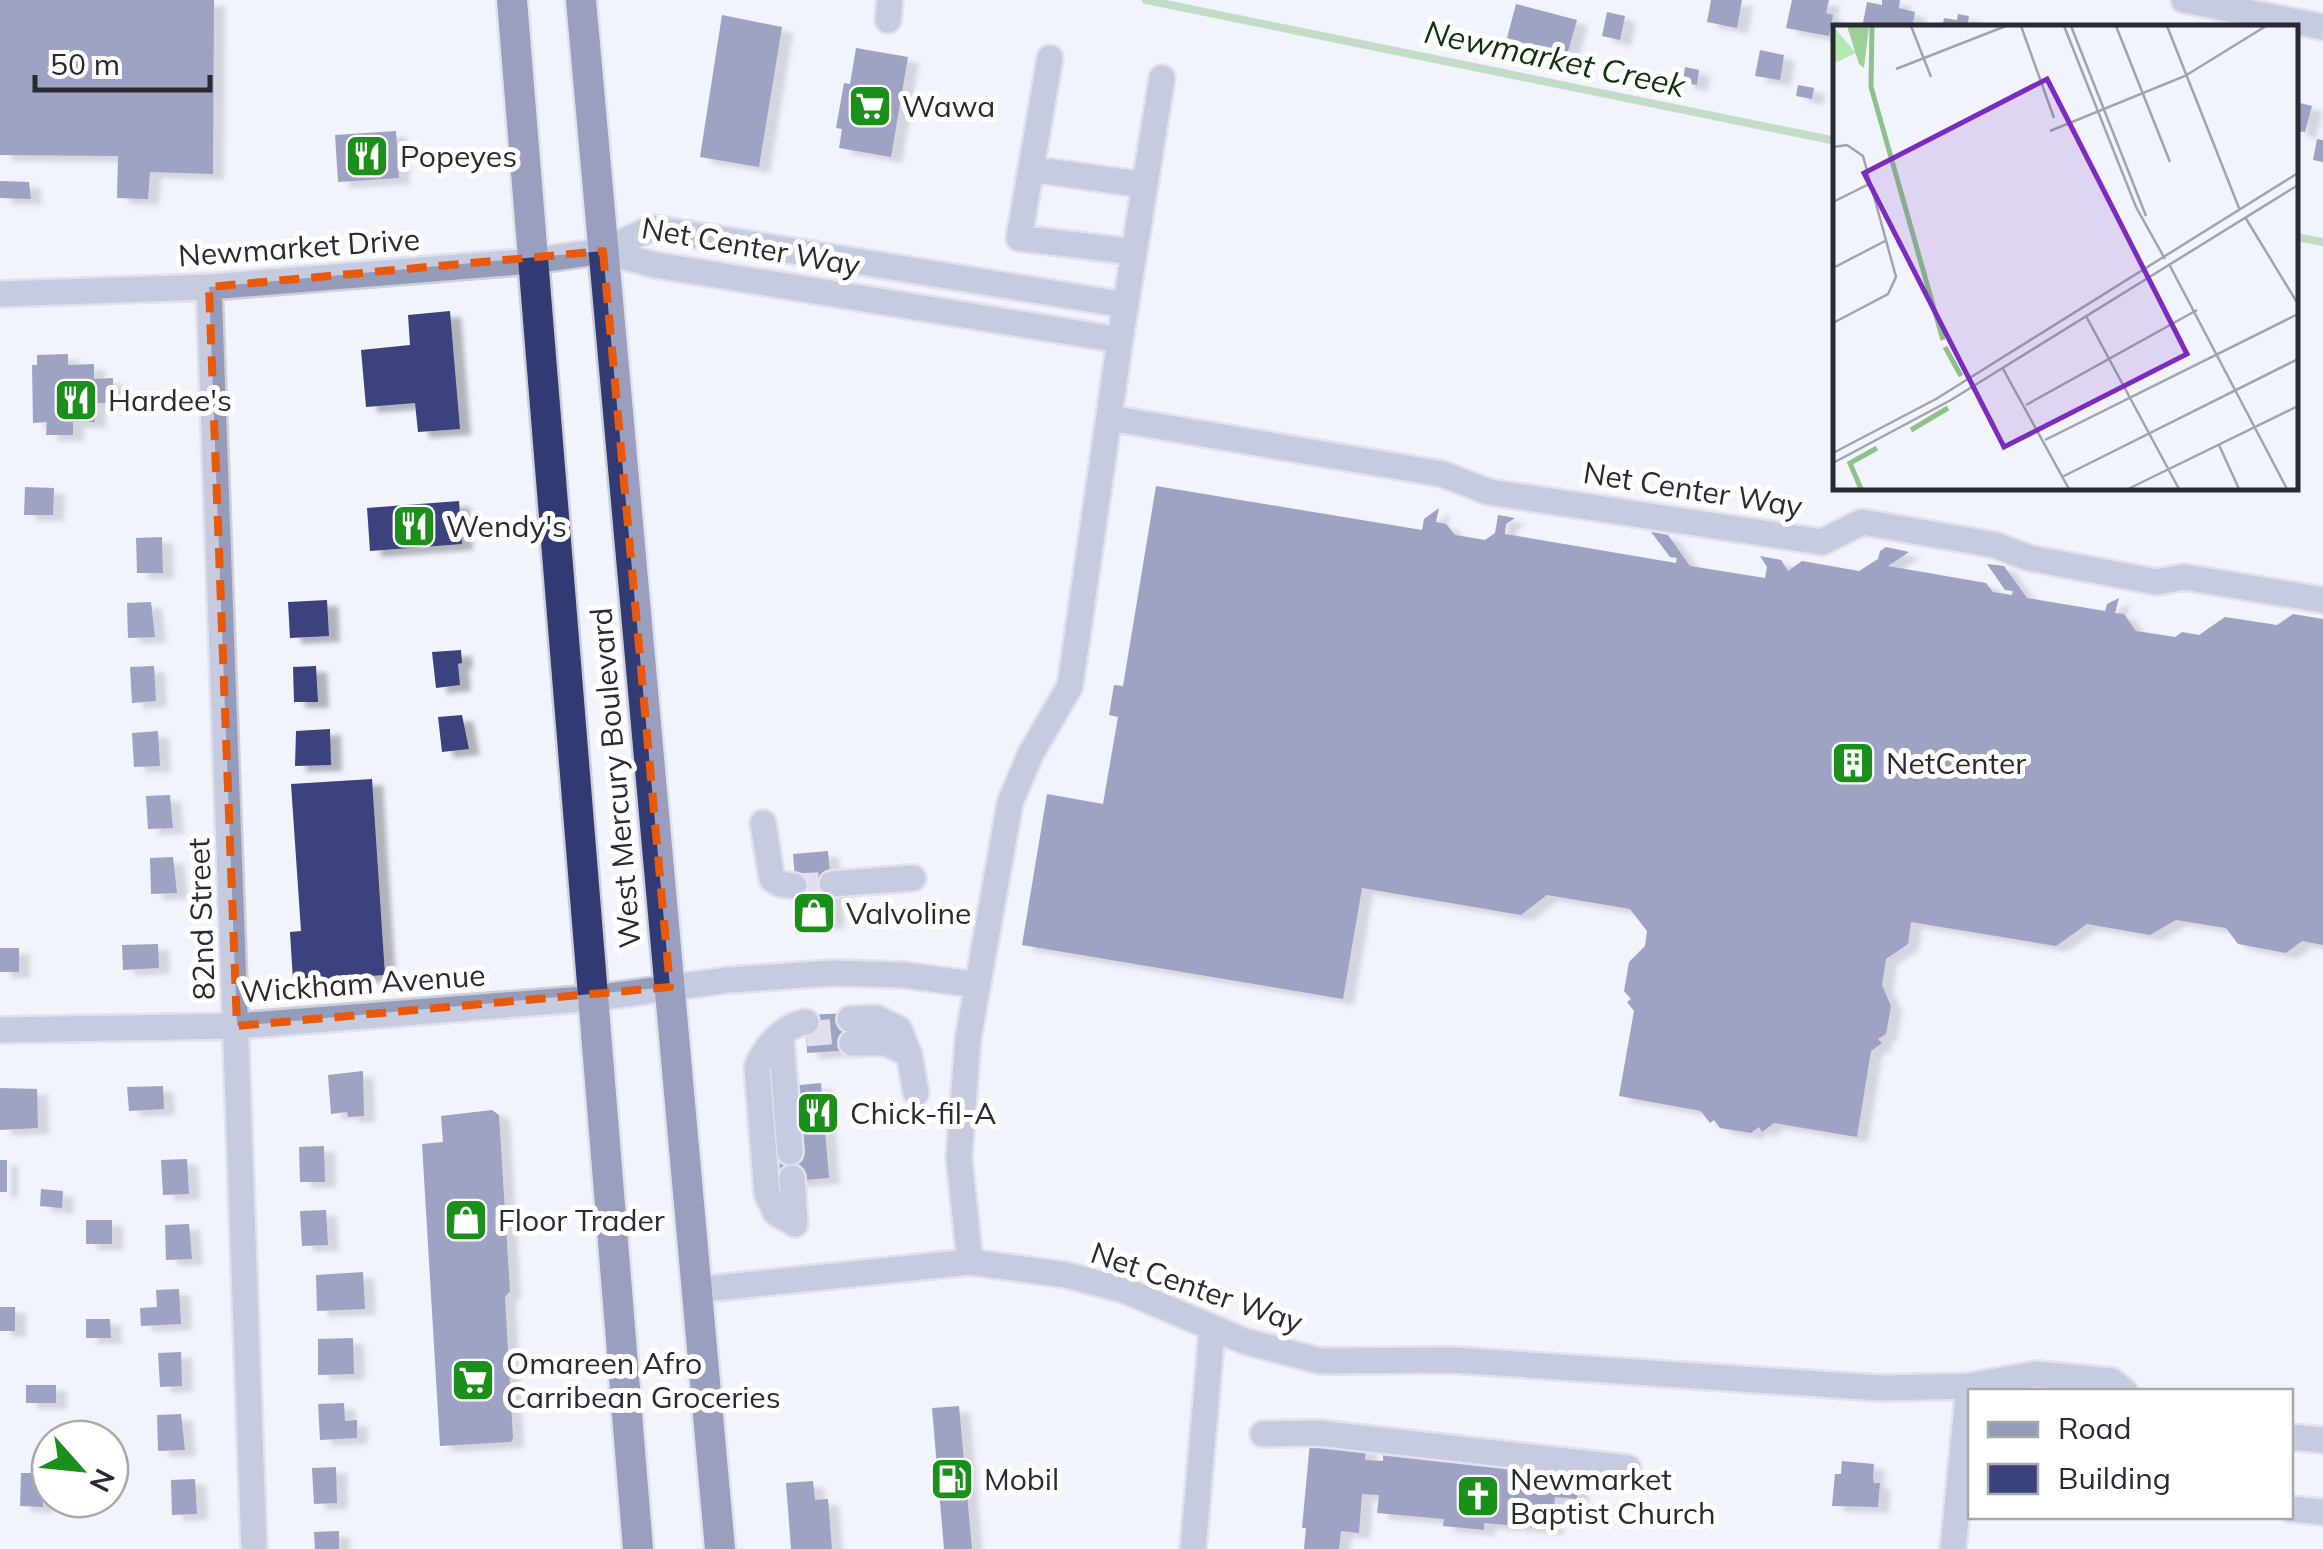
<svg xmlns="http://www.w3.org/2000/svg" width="2323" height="1549" font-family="Mulish,sans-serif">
<defs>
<filter id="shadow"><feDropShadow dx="11" dy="6" stdDeviation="2.5" flood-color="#0004"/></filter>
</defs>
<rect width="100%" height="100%" fill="#f1f3fd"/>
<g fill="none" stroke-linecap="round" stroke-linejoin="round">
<path stroke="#8dc288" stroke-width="8" d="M1146 0 1836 141
M2296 237 2323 242"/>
</g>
<path fill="#3a427d" filter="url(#shadow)" d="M0 0H214L213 174 150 172 148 199 117 198 118 156 0 155Z
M1711 0H1742L1737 28 1707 22Z
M1792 0H1829L1826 13 1833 15 1829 36 1786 28Z
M1882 0H1900L1899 8 1915 12 1912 28H1862L1867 2 1882 5Z
M1516 4 1577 20 1567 55 1507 38Z
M1607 12 1625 16 1620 40 1602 36Z
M1958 14 1969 16 1968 23 1983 28H1942L1944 18 1957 20Z
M722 15 782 27 759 167 700 157Z
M856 48 908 57 891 157 839 148 842 129 836 128 844 83 850 84Z
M1760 50 1784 55 1780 80 1755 76Z
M1685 67 1699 70 1697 85 1683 83Z
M1798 85 1814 88 1812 99 1796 96Z
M2296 102 2312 106 2305 132 2296 131Z
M396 131 399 178 338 182 335 135Z
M2317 139 2323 140V162L2313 160Z
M0 181 29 182 31 199 0 198Z
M450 311 460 429 418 432 415 403 366 407 361 350 410 345 408 315Z
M68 354V365L94 364V379L113 378V403H95V422H73V435H46L47 422 33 423 32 365H37V355Z
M1156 486 1422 530 1424 519 1439 508 1436 522 1446 524 1455 535 1485 540 1495 533 1498 515 1515 518 1506 524 1505 534 1676 563 1677 558 1670 557 1651 532 1668 535 1690 566 1765 578 1767 567 1760 556 1781 560 1788 571 1802 561 1859 571 1878 559 1880 551 1886 547 1909 552 1888 566 1986 583 1993 592 2012 595 2013 591 2005 590 1987 564 2004 566 2027 598 2105 611 2107 604 2119 598 2115 613 2124 614 2136 631 2175 637 2182 632 2199 635 2225 617 2277 625 2293 614 2323 619V945L2302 941 2286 953 2238 944 2226 928 2176 920 2150 935 2087 924 2056 946 1911 922 1908 944 1886 959 1882 985 1891 1006 1886 1034 1878 1039 1882 1043 1871 1051 1857 1137 1774 1123 1762 1132 1759 1127 1751 1133 1720 1128 1714 1120 1710 1123 1701 1111 1619 1096 1634 1011 1627 1002 1631 999 1624 991 1629 962 1645 946 1647 931 1630 909 1547 895 1521 915 1362 888 1343 999 1022 945 1047 794 1103 804 1118 717 1109 715 1114 685 1123 686Z
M25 487 54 488 53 515H24Z
M459 501 462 544 370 551 367 508Z
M162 537 163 573H137L136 538Z
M327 600 329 636 290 638 288 602Z
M151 602 155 637 128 638 127 603Z
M461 650 462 663 458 664 460 685 436 688 432 652Z
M154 666 156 701 132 703 130 667Z
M316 666 318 702H294L293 667Z
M462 715 469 749 442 752 438 717Z
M330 729 331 765 295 766 296 731Z
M158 731 160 766 134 767 132 733Z
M372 779 385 975 293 981 290 932 301 931 291 784Z
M170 795 173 828 148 829 146 796Z
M828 851 834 922 799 924 793 854Z
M173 857 177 893 151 894 150 858Z
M158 944 159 968 123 970 122 945Z
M0 948H19V972H0Z
M850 1013 852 1050 807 1053 805 1015Z
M363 1071 364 1116 348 1117 347 1112 331 1114 328 1075Z
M821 1083 829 1178 769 1183 767 1160 794 1158 789 1086Z
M163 1086 164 1109 129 1111 127 1087Z
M0 1088 37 1089 38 1128 0 1130Z
M492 1110 499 1115 510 1291 505 1297 513 1438 511 1442 440 1446 422 1144 443 1142 441 1116Z
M324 1146 325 1182H300L299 1147Z
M187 1159 189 1194 163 1195 161 1160Z
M0 1160H7V1192H0Z
M41 1189 63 1191 62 1208 40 1206Z
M326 1210 328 1245 302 1246 300 1211Z
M86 1220H112V1244H86Z
M189 1224 192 1259 166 1260 165 1225Z
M363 1272 365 1309 317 1311 316 1275Z
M179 1289 181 1324 141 1326 140 1308 157 1307 156 1290Z
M0 1307H15V1331H0Z
M86 1319H110L111 1338H86Z
M353 1338 354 1374 318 1375V1339Z
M181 1352 182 1386 160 1387 158 1353Z
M26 1385H56V1403H26Z
M344 1403 345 1421 357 1420V1438L320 1440 318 1404Z
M959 1406 972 1549H944L932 1408Z
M181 1414 185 1450 158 1451 157 1415Z
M1310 1442 1366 1447 1365 1460 1383 1461V1452L1579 1472 1577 1499 1555 1497 1552 1529 1484 1523V1530L1443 1526 1444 1519 1377 1513 1379 1495 1362 1494 1359 1533 1341 1531 1339 1549H1304L1306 1528H1302Z
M1842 1461 1874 1464 1873 1478 1874 1483H1880L1878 1507 1832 1506 1835 1474H1841Z
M336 1467 337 1503 314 1504 312 1468Z
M21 1473H43V1507L20 1506Z
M195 1479 197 1514 172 1515 171 1480Z
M813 1481 815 1500 828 1499 832 1549H791L786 1483Z
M339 1531V1549H315L314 1532Z"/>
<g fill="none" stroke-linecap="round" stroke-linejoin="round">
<path stroke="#c9cbd5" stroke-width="25" stroke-dasharray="25 12" stroke-linecap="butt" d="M794 886 832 884
M806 1034 851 1030"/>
<g stroke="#cdcfd9" stroke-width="30">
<path id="minor" d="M2184 0 2323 27
M888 20 890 0
M1050 58 1019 238 1134 252
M1031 169 1145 185
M603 251 655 265 1120 340
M209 287 254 1549
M0 294 209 287 532 261 603 251 652 228 1126 305
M1109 418 1442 474 1489 492 1822 542 1862 522 1995 545 2029 558 2157 582 2184 577 2323 600
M763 823 772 879 780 884 794 886
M832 884 913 878
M850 1019 876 1018 899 1029 909 1054 916 1093
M0 1030 237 1026 595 998 728 980 833 973 904 975 978 985
M781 1038 790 1152
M852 1043H886L909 1054
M792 1178 795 1224 776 1213 767 1194 757 1068C763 1048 785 1025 806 1022
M970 1262 959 1158 968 1039 1010 803 1030 755 1070 686 1120 340 1162 78
M696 1290 970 1262 1066 1275 1124 1290 1244 1341 1320 1361 1452 1360 1881 1388 1969 1386 2036 1374 2112 1381 2125 1392
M1263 1434 1318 1433 1628 1468
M2290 1437 2323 1440
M2290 1509 2323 1512
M1193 1549 1212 1330
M1953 1549 1969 1386"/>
</g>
<g stroke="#cdcfd9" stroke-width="35">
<path id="highway" d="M512 0 638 1549
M581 0 720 1549"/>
</g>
<use href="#minor" stroke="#959cba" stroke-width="25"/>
<use href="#highway" stroke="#323a74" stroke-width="30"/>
</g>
<path d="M0 0H2323V1549H0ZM603 251 670 987 237 1026 209 287Z" fill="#f1f3fd" fill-opacity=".55" fill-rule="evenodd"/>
<path fill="none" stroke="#e8590c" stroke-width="8" stroke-dasharray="20 12" stroke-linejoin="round" d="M603 251 670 987 237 1026 209 287Z"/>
<defs>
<g id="supermarket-square" transform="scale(2.25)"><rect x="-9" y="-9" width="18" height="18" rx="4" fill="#1a8f19" stroke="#fff"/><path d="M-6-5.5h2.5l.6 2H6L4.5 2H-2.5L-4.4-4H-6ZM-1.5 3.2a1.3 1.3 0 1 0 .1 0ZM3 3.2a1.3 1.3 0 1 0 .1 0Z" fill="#fff"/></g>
<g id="restaurant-square" transform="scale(2.25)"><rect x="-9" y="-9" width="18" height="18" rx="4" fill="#1a8f19" stroke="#fff"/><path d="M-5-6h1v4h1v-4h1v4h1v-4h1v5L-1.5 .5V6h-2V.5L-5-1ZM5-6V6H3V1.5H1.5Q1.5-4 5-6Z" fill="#fff"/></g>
<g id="building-square" transform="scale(2.25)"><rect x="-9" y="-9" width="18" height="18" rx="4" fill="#1a8f19" stroke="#fff"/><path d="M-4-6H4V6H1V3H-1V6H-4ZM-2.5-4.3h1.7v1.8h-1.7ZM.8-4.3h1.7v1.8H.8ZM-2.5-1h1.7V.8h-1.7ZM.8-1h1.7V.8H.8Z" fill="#fff"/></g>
<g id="shop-square" transform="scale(2.25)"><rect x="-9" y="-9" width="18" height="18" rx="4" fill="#1a8f19" stroke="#fff"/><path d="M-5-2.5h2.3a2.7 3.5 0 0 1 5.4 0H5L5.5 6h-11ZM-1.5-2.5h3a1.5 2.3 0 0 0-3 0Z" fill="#fff"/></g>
<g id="fuel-square" transform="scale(2.25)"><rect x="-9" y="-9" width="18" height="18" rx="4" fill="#1a8f19" stroke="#fff"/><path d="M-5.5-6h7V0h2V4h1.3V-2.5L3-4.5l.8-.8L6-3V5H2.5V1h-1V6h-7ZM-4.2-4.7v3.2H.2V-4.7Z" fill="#fff"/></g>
<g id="church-square" transform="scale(2.25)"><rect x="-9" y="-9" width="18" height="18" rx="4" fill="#1a8f19" stroke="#fff"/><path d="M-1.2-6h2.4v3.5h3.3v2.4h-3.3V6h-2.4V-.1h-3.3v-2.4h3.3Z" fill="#fff"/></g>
</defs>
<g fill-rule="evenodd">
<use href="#supermarket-square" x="870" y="106"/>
<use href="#restaurant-square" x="367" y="156"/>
<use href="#restaurant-square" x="76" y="400"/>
<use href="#restaurant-square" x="414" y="526"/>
<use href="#building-square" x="1853" y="763"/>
<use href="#shop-square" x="814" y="913"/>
<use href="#restaurant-square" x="818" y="1113"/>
<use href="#shop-square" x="466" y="1220"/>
<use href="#supermarket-square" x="473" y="1380"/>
<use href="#fuel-square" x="952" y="1479"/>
<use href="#church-square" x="1478" y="1496"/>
</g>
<g text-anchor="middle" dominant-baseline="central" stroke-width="10" stroke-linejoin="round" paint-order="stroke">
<g font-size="30" fill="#282a34" stroke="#fff" text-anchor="start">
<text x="902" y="106">Wawa</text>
<text x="400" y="156">Popeyes</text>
<text x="108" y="400">Hardee's</text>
<text x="446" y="526">Wendy's</text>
<text x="1886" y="763">NetCenter</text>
<text x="846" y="913">Valvoline</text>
<text x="850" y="1113">Chick-fil-A</text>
<text x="498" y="1220">Floor Trader</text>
<text x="506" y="1363">Omareen Afro<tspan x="506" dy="34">Carribean Groceries</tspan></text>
<text x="984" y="1479">Mobil</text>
<text x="1510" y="1479">Newmarket<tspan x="1510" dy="34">Baptist Church</tspan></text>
</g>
<g font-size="30" fill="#282a34" stroke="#fff">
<text transform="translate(751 246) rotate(10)">Net Center Way</text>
<text transform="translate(299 247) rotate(-4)">Newmarket Drive</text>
<text transform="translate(1693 489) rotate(9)">Net Center Way</text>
<text transform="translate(615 778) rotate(-95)">West Mercury Boulevard</text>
<text transform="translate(201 919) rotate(-92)">82nd Street</text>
<text transform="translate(363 983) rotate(-4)">Wickham Avenue</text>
<text transform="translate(1197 1287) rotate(19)">Net Center Way</text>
</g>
<g font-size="32" font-style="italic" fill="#0f340d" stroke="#fff">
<text transform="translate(1555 58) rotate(12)">Newmarket Creek</text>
</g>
</g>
<g transform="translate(1833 25)">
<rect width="465" height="465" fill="#f1f3fd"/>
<path d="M0 1 23 28 0 39Z" fill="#b5e9b0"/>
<path d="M14 1H36L31 43 26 39Z" fill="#9bd197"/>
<path fill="none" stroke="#8dc288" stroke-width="5" d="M39 1 38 62 110 315M112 322 128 351M78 405 115 383M28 464 17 438 44 423"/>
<path fill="none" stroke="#a1a3ad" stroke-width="2.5" d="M78 1 98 52M188 1 221 93M231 1 303 182 332 234M238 1 313 191M283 1 337 137M334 1 406 183M63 44 173 1M217 106 352 51 433 1M0 122 14 120 30 131 63 252 55 269 0 298M0 177 38 158M412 192 465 279M337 241 454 464M0 243 54 215M253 291 346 464M169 342 236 464M193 380 364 285M212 415 465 289M386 420 406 464M0 428 103 374 465 148M0 438 118 375 465 160M229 452 465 334M295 464 465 381"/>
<path fill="#7b2cbf" fill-opacity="0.15" stroke="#7b2cbf" stroke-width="5" d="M214 54 354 329 171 422 31 148Z"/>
<rect width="465" height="465" fill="none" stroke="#282a34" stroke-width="5"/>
</g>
<rect x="1968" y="1389" width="325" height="130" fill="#ffffff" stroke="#a9aaae" stroke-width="2.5"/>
<rect x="1988" y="1422" width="50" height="15" fill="#959cba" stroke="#a9aaae" stroke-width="2.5"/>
<text x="2058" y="1439" font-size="30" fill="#282a34">Road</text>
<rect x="1988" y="1464" width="50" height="30" fill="#3a427d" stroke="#a9aaae" stroke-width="2.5"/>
<text x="2058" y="1489" font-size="30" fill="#282a34">Building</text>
<g transform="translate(80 1469) rotate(117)"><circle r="48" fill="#ffffff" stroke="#a9aaae" stroke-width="2.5"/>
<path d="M0-8L18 38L0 25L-18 38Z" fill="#1a8f19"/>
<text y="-15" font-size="28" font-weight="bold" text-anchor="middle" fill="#282a34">N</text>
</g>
<path d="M35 75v15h175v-15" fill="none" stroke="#282a34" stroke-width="5"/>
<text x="50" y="75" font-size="30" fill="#282a34" stroke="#ffffff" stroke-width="8" paint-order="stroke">50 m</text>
</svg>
